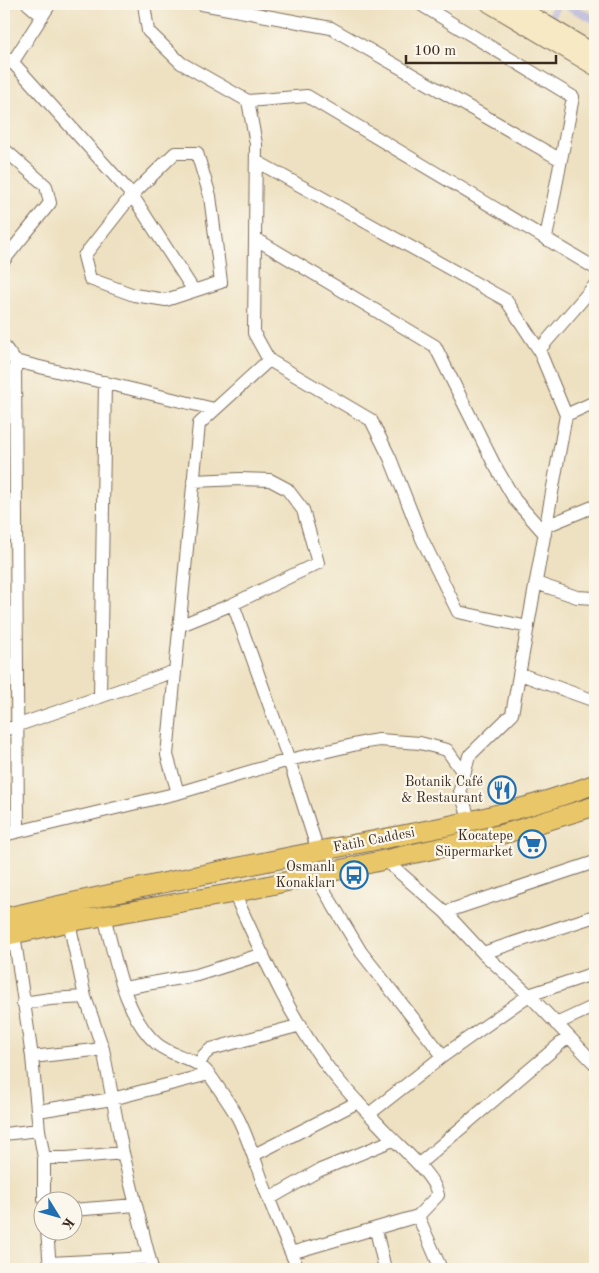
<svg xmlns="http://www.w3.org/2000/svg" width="599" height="1273" font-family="'Old Standard TT',serif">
<rect width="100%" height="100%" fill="#fbf7ec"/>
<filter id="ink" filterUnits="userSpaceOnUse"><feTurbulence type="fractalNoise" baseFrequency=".02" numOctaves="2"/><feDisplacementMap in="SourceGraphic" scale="10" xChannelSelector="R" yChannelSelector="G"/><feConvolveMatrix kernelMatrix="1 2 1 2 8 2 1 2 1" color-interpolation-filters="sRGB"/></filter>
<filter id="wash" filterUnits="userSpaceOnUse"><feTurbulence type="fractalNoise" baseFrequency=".0096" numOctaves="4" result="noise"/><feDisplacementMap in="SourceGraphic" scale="20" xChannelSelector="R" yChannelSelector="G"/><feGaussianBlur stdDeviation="1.12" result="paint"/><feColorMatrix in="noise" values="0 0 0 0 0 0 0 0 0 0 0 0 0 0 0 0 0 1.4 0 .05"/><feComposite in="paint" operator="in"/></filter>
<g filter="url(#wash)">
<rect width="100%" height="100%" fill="#eee1c1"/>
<path fill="#c3c1db" d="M553 4H573L595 15V24L561 7 549 29 592 42 590 41 593 34 595 35V62L542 25Z"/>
</g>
<g filter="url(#ink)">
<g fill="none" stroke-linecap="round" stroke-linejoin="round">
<g stroke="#7a6a57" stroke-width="14">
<path id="minor" d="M28 4 42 16
M144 4 148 31 181 63 248 101 256 144 254 333 269 360 199 424 167 755 178 793
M202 4 331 28 561 160
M420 4 573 97 546 238
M4 56 16 66 132 195 194 291
M12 63 50 4
M248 101 307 96 595 268
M4 149 46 186 50 203 4 260
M175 153H197L210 196 221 282 166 300 134 295 90 279 84 256 132 195Z
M256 161 506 300 539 350
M256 239 435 346 494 464 515 500 545 534
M4 346 15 361 214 409
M269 360 371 420 390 458 422 539 458 612 528 627
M15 361 18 831
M566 415 595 402
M546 526 595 506
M536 583 577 597 595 598
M233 604 289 760 318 851
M179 626 233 604 318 563 303 510 287 489 270 480 240 479 193 481
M520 674 595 701
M100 697 105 382
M4 730 175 671
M470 822 460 790 469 756 512 714 566 415 539 350 595 285
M4 835 178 793 289 760 366 742 379 740 420 743 447 750 464 774
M384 859 445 912 483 953 529 995 595 1064
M315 875 361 952 443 1056
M234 893C262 954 289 1017 330 1070 347 1092 367 1112 386 1132 401 1148 434 1175 438 1195L418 1216 441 1269
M445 912 595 862
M104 916C115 956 124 1016 157 1044 174 1058 198 1057 211 1077 220 1090 230 1104 238 1118 251 1144 258 1172 269 1199 278 1223 288 1246 298 1269
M69 922 85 997 103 1049 123 1153 152 1269
M14 934 32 1057 39 1130 44 1158V1200
M483 953 595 916
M124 988 197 975 263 954
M23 1003 50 999 85 997
M556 1024 595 1006
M32 1057 103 1049
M199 1064 204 1055 211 1049 301 1025
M38 1111 112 1099 209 1074
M369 1114 443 1056 529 995 595 973
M4 1134 39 1130
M254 1155 358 1102
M44 1158H67L123 1153
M419 1164 568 1037
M269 1199 318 1171 393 1140
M72 1210 136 1205
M47 1230 50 1269
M376 1230 385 1269
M291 1253 418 1216
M50 1263 149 1258"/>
</g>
<g stroke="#7a6a57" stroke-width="18">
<path id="secondary" d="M489 4 595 67
M513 4 595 53"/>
</g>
<g stroke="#7a6a57" stroke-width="21">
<path id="primary" d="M4 918C108 894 214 872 319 851 412 833 506 818 595 784
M4 936 69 922 234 893 507 833 595 806"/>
</g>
<use href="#minor" stroke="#fff" stroke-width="12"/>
<use href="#secondary" stroke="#f6e9c3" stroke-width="16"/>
<use href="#primary" stroke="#e9c769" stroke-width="19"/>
</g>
</g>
<defs>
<g id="restaurant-ring" transform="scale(1.4375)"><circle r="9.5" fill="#fbf7ec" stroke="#1f6fb2" stroke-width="1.5"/><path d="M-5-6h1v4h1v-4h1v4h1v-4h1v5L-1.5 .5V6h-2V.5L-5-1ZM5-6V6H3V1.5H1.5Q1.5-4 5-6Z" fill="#1f6fb2"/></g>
<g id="supermarket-ring" transform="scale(1.4375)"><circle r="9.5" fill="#fbf7ec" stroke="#1f6fb2" stroke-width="1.5"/><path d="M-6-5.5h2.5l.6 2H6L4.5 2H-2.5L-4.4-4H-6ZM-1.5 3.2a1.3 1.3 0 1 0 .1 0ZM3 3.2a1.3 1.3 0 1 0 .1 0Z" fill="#1f6fb2"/></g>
<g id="bus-ring" transform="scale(1.4375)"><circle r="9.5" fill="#fbf7ec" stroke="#1f6fb2" stroke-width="1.5"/><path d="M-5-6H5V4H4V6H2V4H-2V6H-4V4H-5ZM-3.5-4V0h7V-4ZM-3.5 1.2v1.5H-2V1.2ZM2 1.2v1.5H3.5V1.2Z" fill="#1f6fb2"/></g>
</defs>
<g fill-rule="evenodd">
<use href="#restaurant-ring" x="502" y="790"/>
<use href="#supermarket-ring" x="532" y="844"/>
<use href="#bus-ring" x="354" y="875"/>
</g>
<g text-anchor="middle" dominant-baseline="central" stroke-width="4.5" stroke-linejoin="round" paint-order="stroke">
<g font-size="14" fill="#3b2a1e" stroke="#fbf7ec" text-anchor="end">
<text x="483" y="782">Botanik Café<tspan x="483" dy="16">&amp; Restaurant</tspan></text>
<text x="513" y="836">Kocatepe<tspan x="513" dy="16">Süpermarket</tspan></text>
<text x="335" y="867">Osmanlı<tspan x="335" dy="16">Konakları</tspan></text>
</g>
<g font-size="14" fill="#3b2a1e" stroke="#fbf7ec">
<text transform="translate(374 840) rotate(-11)">Fatih Caddesi</text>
</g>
</g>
<rect width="599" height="1273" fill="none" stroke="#fbf7ec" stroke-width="20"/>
<g transform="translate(58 1216) rotate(127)"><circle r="24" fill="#fbf7ec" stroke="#aea59a"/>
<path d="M0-4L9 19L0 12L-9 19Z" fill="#1f6fb2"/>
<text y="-8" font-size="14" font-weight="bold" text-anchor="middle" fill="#3b2a1e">K</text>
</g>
<path d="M406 55v8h150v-8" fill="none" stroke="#3b2a1e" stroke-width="2.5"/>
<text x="414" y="55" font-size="15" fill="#3b2a1e" stroke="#fbf7ec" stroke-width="4" paint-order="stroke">100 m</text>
</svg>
